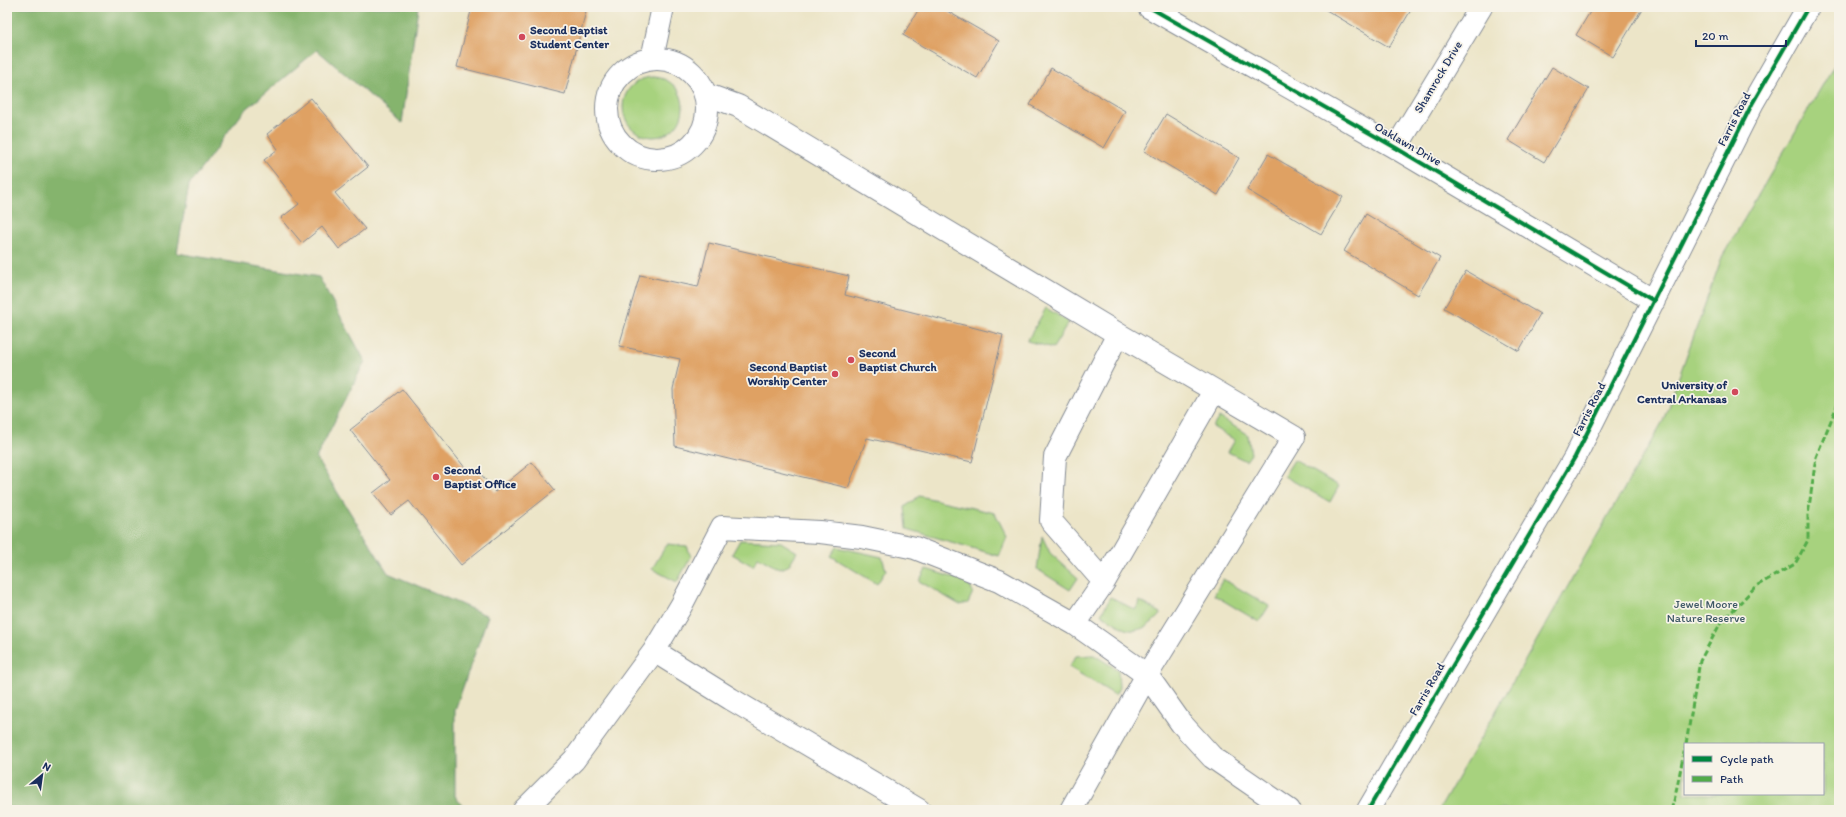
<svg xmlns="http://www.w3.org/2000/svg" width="1846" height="817" font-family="Itim,sans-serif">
<rect width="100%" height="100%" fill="#f7f3e8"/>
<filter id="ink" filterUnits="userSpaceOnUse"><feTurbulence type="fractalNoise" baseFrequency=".025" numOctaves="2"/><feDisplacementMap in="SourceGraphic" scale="8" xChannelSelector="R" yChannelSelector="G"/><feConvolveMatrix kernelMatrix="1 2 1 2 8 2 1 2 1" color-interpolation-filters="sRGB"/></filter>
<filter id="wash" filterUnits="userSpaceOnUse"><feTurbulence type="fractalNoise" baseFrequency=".012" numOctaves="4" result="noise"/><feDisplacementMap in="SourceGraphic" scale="16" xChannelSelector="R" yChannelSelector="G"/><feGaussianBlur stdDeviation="0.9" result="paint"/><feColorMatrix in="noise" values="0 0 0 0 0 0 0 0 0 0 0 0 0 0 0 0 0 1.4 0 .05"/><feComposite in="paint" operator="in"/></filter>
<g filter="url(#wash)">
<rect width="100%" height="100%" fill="#ece5c8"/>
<path fill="#a7d27e" stroke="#61806e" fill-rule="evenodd" d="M1839 57V810H1439L1663 421 1722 257ZM1685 744H1823V794H1685Z
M623 107a30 30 0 1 1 60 0a30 30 0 1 1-60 0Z
M1046 308 1069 322 1053 348 1027 341Z
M1219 417 1248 435 1251 454 1246 461 1228 452 1235 440 1213 427Z
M1294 460 1339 486 1330 502 1284 476Z
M919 496 995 513 1007 537 999 556 907 529 905 507Z
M1042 536 1050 553 1078 578 1070 590 1037 569Z
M740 540 781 542 797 552 788 566 779 569 758 557 753 566 732 554Z
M667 544 687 546 691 557 677 582 652 569Z
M837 547 882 557 886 570 877 584 831 556Z
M926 569 968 582 973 592 968 603 960 605 919 581Z
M1223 579 1269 606 1259 622 1214 595Z
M1111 597 1135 610 1140 601 1161 613C1154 623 1139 634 1126 629 1117 625 1109 619 1101 614Z
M1094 655 1118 670 1119 688 1115 695 1069 667 1076 656Z"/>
<path fill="#85b46d" stroke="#507266" d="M7 7H418L402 123 317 50 244 111 189 185 177 253 319 277 365 361 316 458 388 573 488 616 455 710V796L465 810H7Z"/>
<g id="blocks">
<path fill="#dfa163" d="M472 7H587L565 94 457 67Z
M920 7H940L999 41 977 78 903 35Z
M1321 7H1406L1411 10 1389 47Z
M1593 7H1643L1613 57 1576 35Z
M1552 67 1589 89 1544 162 1508 140Z
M1051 68 1125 111 1104 148 1030 105Z
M311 98 368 167 335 193 365 229 339 249 322 227 302 243 281 218 299 204 264 160 278 149 267 134Z
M1166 114 1239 158 1218 195 1144 151Z
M1268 154 1343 197 1321 234 1247 190Z
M1366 214 1440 258 1418 295 1344 251Z
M709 243 849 276 845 295 1003 335 972 462 867 438 848 488 675 446 673 389 680 359 619 346 640 275 698 287Z
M1466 271 1540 314 1519 351 1444 308Z
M402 389 470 474 477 469 495 492 532 462 555 490 461 565 409 501 391 515 373 493 390 480 350 430Z"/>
</g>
</g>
<g filter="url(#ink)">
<use href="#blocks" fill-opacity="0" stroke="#848a93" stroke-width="1"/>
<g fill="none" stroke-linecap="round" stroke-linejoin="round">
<g stroke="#848a93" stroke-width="24">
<path id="minor" d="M1149 7 1396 148 1654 301
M607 109a50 50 0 1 1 100 0a50 50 0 1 1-100 0Z
M652 59 663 7
M705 94 738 106 1118 334
M1396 148 1481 7
M1104 582 1214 391
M1075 624 1147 675 1181 723 1212 757 1289 810
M654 651 731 699 919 810
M524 810 574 760 654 651 681 606 722 527 820 532 862 537 915 548 999 581 1075 624 1104 582 1051 521 1055 457 1118 334 1294 437 1147 675 1071 810
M1368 810 1575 457 1752 104 1808 7"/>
</g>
<use href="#minor" stroke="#fff" stroke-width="22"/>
<path stroke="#52ab49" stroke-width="3" stroke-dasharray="6 3" stroke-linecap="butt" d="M1686 744 1700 661 1720 624 1756 586 1795 564 1808 540V515L1816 457 1839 401
M1671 810 1674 801 1685 748"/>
<g stroke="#f7f3e8" stroke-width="6">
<path id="cycleway" d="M1149 7 1396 148 1654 301
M1368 810 1575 457 1752 104 1808 7"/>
</g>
<use href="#cycleway" stroke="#00873e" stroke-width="4"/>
</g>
</g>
<g fill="#d1495b" stroke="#f7f3e8" stroke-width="1.5">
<circle cx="522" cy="37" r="4"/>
<circle cx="851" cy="360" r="4"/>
<circle cx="835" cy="374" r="4"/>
<circle cx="1735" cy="392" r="4"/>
<circle cx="436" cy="477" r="4"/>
</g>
<g text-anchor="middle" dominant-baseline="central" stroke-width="3.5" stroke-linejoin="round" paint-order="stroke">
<g font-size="12" font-weight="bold" fill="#1b2f5e" stroke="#f7f3e8" text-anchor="start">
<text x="530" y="30">Second Baptist<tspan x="530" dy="14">Student Center</tspan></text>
<text x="859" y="353">Second<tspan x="859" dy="14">Baptist Church</tspan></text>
<text x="827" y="367" text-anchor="end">Second Baptist<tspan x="827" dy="14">Worship Center</tspan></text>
<text x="1727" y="385" text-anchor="end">University of<tspan x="1727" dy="14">Central Arkansas</tspan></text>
<text x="444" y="470">Second<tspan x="444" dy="14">Baptist Office</tspan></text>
</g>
<g font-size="12" fill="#1b2f5e" stroke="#f7f3e8">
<text transform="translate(1438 77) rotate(-59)">Shamrock Drive</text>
<text transform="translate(1734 119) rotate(-63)">Farris Road</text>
<text transform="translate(1408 144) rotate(30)">Oaklawn Drive</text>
<text transform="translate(1589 409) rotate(-63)">Farris Road</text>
<text transform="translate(1427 689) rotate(-60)">Farris Road</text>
</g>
<g font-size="12" fill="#3e5866" stroke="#f7f3e8">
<text x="1706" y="604">Jewel Moore<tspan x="1706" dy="14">Nature Reserve</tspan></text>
</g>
</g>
<rect width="1846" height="817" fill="none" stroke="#f7f3e8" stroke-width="24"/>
<rect x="1684" y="743" width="140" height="52" fill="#f7f3e8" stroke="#9fa5b1"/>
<rect x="1692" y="756" width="20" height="6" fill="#00873e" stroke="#9fa5b1"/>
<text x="1720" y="763" font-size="12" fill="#1b2f5e">Cycle path</text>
<rect x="1692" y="776" width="20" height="6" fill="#52ab49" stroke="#9fa5b1"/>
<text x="1720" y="783" font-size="12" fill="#1b2f5e">Path</text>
<g transform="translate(42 775) rotate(29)" stroke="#f7f3e8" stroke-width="3" paint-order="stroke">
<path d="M0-3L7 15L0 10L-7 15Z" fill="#1b2f5e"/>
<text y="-6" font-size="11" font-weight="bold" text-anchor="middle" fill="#1b2f5e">N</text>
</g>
<path d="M1696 40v6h90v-6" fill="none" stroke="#1b2f5e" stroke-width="2"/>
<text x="1702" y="40" font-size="12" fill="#1b2f5e" stroke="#f7f3e8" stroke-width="3" paint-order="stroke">20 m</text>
</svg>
